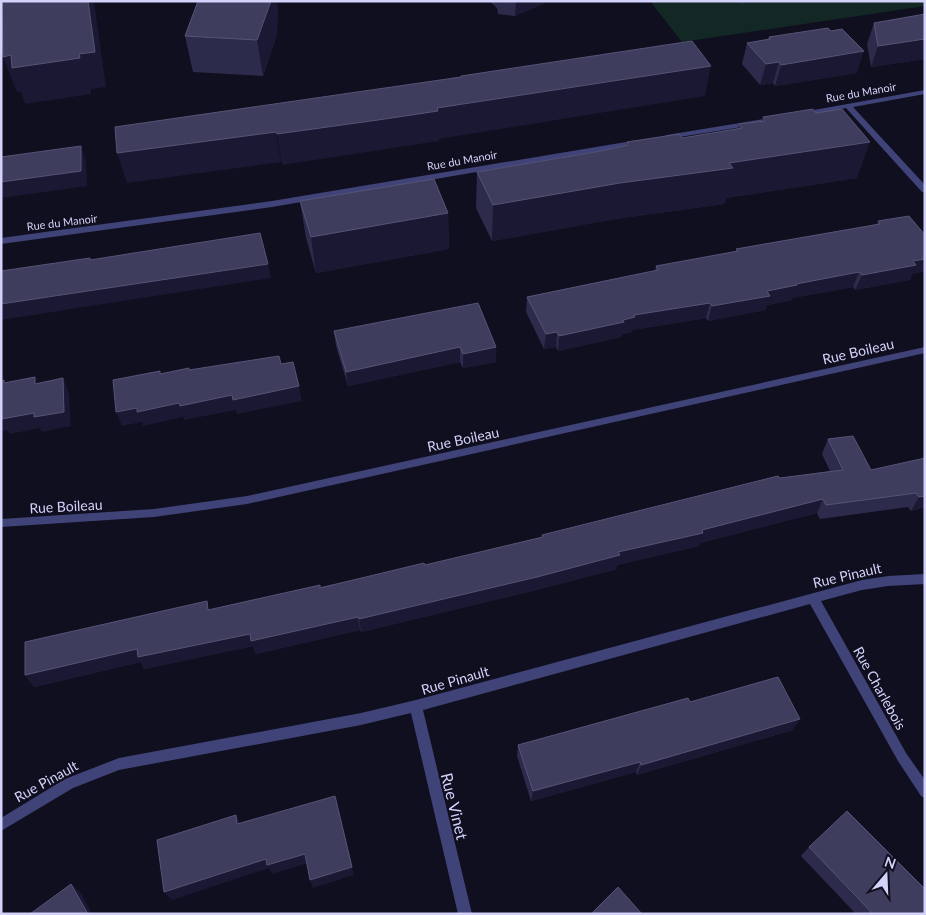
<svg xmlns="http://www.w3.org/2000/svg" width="926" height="915" font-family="Lato,sans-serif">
<rect width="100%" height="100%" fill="#100f1f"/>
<path fill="#132825" d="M650 1H925V6L682 42Z"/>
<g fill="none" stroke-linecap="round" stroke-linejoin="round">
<path fill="#152b43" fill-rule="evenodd" d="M738 1H744L745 3 742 5Z"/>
<path fill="#404378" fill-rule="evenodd" d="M925 90V94L853 107 925 185V192H922L846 108 803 116 799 114 803 112Z
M776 117H779V121L667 139 663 137 667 135Z
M638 140H641V144L272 207 1 244V238L272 201Z
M925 574V584L888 586 862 590 821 601 906 753 925 780V798L921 796 898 761 810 604 423 710 472 914H458L411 713 361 725 119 770 73 788 1 831V818L65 779 119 758 361 713 416 700 862 580 888 576Z"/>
<path fill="#404378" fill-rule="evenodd" d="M925 347V353L247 504 154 517 1 527V519L154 509 247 496Z"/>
</g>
<path fill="#2d2b4b" d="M198 1H277L278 18 276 38 263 76 193 72 185 36Z
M489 1H549L515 16 498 14 497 8Z
M925 14V59L871 67 867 44 874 23Z
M769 37 857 73 775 86 773 83 760 85 742 64 747 43 768 39Z
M763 117 857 178 726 198 724 204 615 219 492 241 476 208 477 172 601 151 626 145 627 142 682 138 738 129 739 124 762 121Z
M300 201 448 213 449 249 316 273 306 238Z
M878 221 912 274 910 280 855 290 853 287 792 298V300L767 305 765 310 708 321 706 318 632 330V332L622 334 621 337 558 351 556 347 544 349 526 312 527 297 655 271 656 266 736 252V249L877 224Z
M334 331 496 347V362L463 368 460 362 348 386 336 346Z
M828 439 871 470 925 458V507L911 511 908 507 820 519 817 513 700 543 699 546 617 565V569L536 590 361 632 360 630 256 654 253 646 144 669 141 662 34 687 25 675 210 610 425 565 542 537V535L780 478 830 471 822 454Z
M690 702 793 730 637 775 636 772 531 801 517 756 518 745Z
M809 847 925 914H856L801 856Z"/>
<path fill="#1a1832" d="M88 1H94L106 87 91 89V94L25 104 21 92H17L3 57 11 55 79 54Z
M271 1H277V4L278 18 276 38 263 76 257 40Z
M516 1H549L515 16Z
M925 39V59L871 67 878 46Z
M864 51 857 73 775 86 781 65Z
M779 62 773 83 760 85 766 64Z
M711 66 705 96 439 139V141L282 165 277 134 437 108Z
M276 132 281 162 127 183 117 153Z
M870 142 857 178 726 198 724 204 615 219 492 241 493 205 729 163Z
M81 146 86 161 87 186 1 198V182Z
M448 213 449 249 316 273 311 237Z
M925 259V272L912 274 910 280 855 290 862 275 913 261Z
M268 264 271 278 1 320V304Z
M859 272 853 287 792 298V300L767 305 765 310 708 321 712 306 796 284Z
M710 303 706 318 632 330V332L622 334 621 337 558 351 559 336 623 320 634 315Z
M557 332 556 347 544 349 546 334Z
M460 347V362L348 386 346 372Z
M496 347V362L463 368V354Z
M63 378 69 393 71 426 42 432 40 428 10 434 8 430 1 431V415Z
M299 386 302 401 237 414 236 410 184 420 183 417 143 426 142 422 122 426 116 412 137 408 179 403Z
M925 496V507L911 511 919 497Z
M823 499 817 513 700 543 699 546 617 565V569L536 590 361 632 359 619Z
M358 617 360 630 256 654 253 646 144 669 141 662 34 687 25 675 137 649 250 634Z
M800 719 793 730 637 775 641 765Z
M640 762 636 772 531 801 533 791Z
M335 796 354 875 313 888 310 880Z
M236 815 241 824H237Z
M305 854 308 863 272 874 269 868 172 900 164 892 266 859Z
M71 884 81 893 92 914H88Z"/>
<path fill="#3f3d5e" stroke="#565476" d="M2 1H88L95 52 79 54 80 58 12 68 11 55 3 57Z
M198 1H271L257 40 185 36Z
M925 14V39L878 46 874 23Z
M828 28 831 31 842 29 864 51 781 65 779 62 766 64 747 43 770 39 769 37Z
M692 41 711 66 437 108 438 111 378 120 277 134 276 132 117 153 115 127 461 77V76Z
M813 109 816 113 842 109 870 142 729 163 733 168 620 183 493 205 477 172 601 151 628 145 627 142 679 134 682 138 742 128 739 124 765 121 763 117Z
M81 146V171L1 182V157Z
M434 179 448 213 311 237 300 201Z
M909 216 925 235V259L913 261 916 265 862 275 859 272 796 284 797 285 767 291 770 296 712 306 710 303 634 315 635 317 623 320 624 322 559 336 557 332 546 334 527 297 658 270 656 266 738 251 736 249 880 224 878 221Z
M260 233 268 264 1 304V271L90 258V260Z
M478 303 496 347 463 354 460 347 346 372 334 331Z
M279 356 281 364 293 362 299 386 233 400 232 395 180 406 179 403 137 412V408L116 412 113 380 160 371V374L189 368V370Z
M35 377V384L63 378 64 412 34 417V413L2 419V415H1V381L4 380V383Z
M853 436 871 470 925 458V496L919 497 916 493 826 505 823 499 702 530 703 533 618 552 620 555 537 577 359 619 358 617 251 641 250 634 138 657 137 649 25 675V642L207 601 208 610 320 585V588L424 563 425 565 543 537 542 535 778 476 780 478 843 470 828 439Z
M778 677 800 719 641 765 640 762 533 791 518 745 688 698 690 702Z
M335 796 352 867 310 880 305 854 267 865 266 859 164 892 157 840 236 815 237 824Z
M847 811 925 889V914H873L809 847Z
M71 884 88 914H30Z
M618 887 642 914H591Z"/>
<g text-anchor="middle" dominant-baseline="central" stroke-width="4.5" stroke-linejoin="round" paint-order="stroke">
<g font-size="11" fill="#d3d2fa" stroke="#100f1f">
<text transform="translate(861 92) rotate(-10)">Rue du Manoir</text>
<text transform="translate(462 160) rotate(-10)">Rue du Manoir</text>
<text transform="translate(62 222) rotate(-7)">Rue du Manoir</text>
</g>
<g font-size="14" fill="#d3d2fa" stroke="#100f1f">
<text transform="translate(858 351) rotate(-13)">Rue Boileau</text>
<text transform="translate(463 439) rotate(-12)">Rue Boileau</text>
<text transform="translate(66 506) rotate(-3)">Rue Boileau</text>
<text transform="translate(847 575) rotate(-13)">Rue Pinault</text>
<text transform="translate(455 680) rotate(-16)">Rue Pinault</text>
<text transform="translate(880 688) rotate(61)">Rue Charlebois</text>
<text transform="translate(46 781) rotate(-29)">Rue Pinault</text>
</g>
<g font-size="16" fill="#d3d2fa" stroke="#100f1f">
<text transform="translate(455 806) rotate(76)">Rue Vinet</text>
</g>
</g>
<rect width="926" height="915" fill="none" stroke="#d3d2fa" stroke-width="5"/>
<g transform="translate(886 875) rotate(19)" stroke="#100f1f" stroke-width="4" paint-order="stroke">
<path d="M0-4L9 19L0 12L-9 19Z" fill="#d3d2fa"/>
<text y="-8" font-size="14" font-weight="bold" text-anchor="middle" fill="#d3d2fa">N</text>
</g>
</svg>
